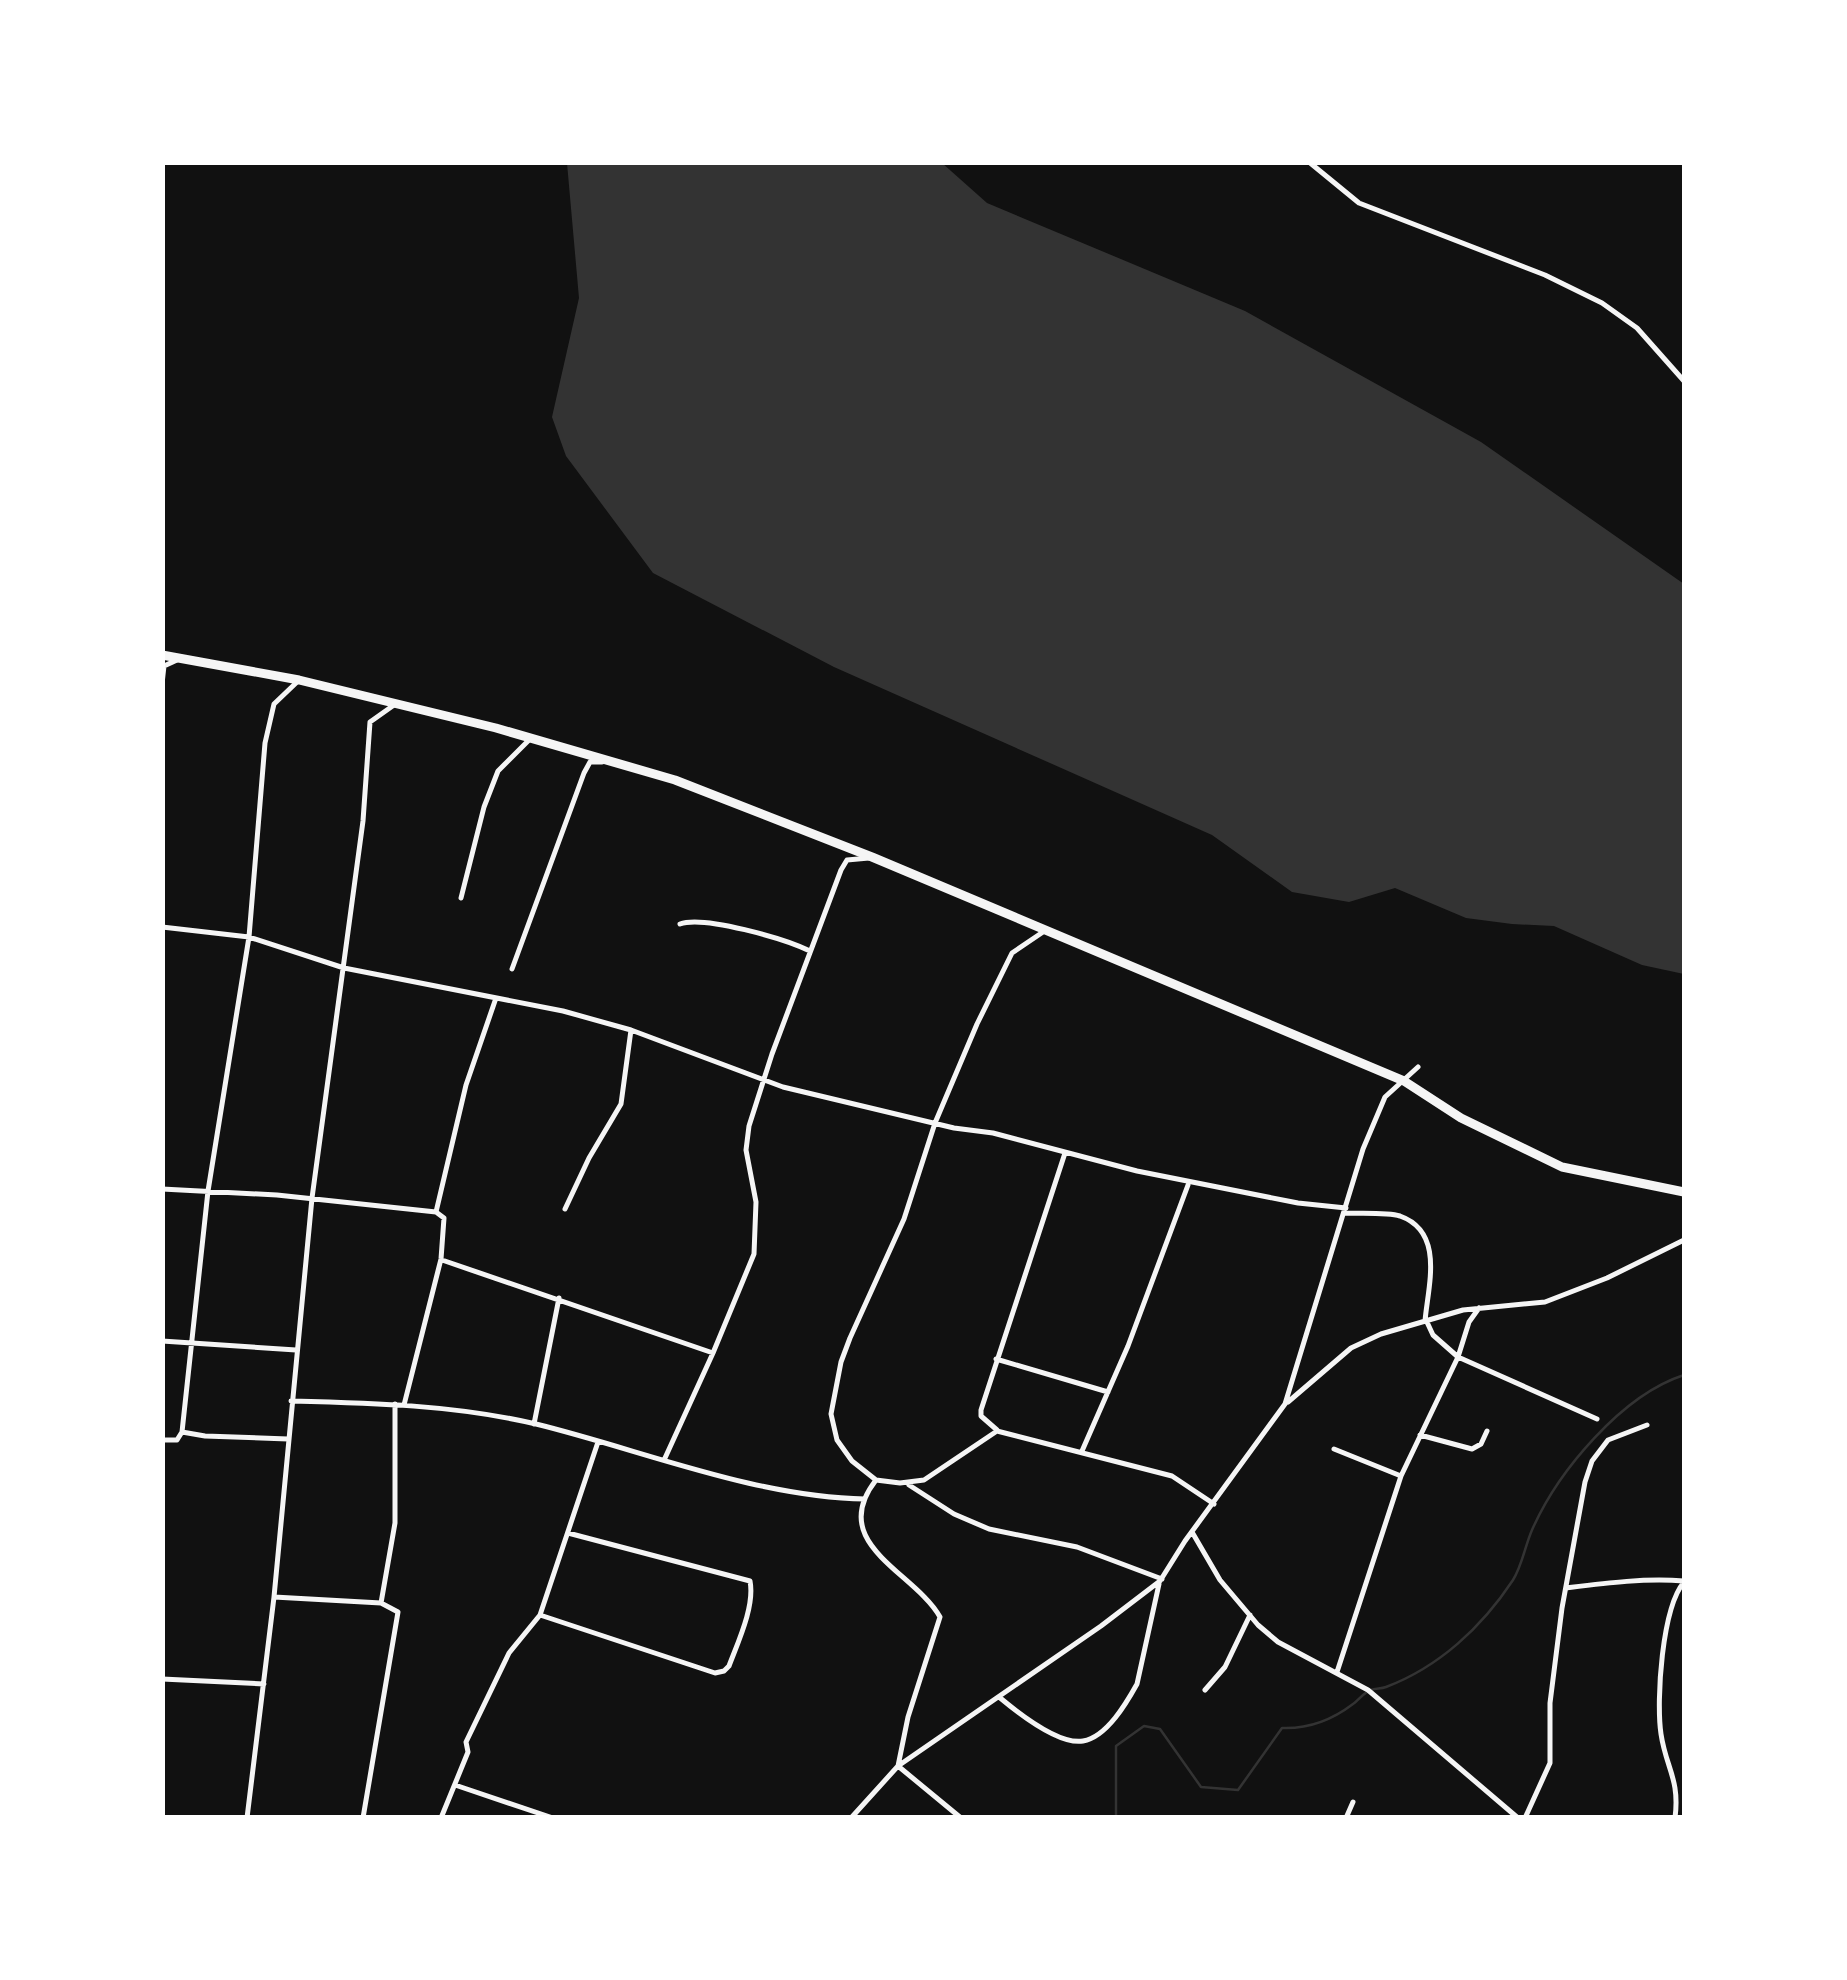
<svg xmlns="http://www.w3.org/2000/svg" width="1847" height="1980" font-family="'Exo 2',sans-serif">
<rect width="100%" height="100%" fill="#111"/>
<path fill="#333" d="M567 163H942L987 203 1245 311 1481 442 1684 584V974L1642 965 1554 926 1512 924 1466 918 1395 888 1349 902 1292 892 1212 835 834 667 653 573 566 456 552 417 579 298Z"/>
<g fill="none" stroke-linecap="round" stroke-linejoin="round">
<path stroke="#333" stroke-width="2.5" d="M1116 1818V1746L1144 1726 1160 1729 1201 1787 1238 1790 1282 1728C1308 1729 1332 1720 1353 1704 1359 1700 1364 1692 1371 1690 1376 1688 1381 1689 1386 1687 1439 1667 1482 1627 1513 1580 1522 1566 1525 1546 1532 1530 1558 1471 1622 1395 1684 1375"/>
<path stroke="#f5f5f5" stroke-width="5" d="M1309 162 1359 203 1545 275 1602 303 1637 328 1684 381
M162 684 164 666 177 660
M461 898 484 807 498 771 530 739
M680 924C703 915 786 939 810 951
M162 927 249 937 344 968 563 1011 631 1030 783 1087 954 1128 993 1133 1137 1171 1298 1203 1346 1208
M1043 932 1012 953 977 1024 935 1123 904 1219 850 1338 841 1362 831 1414 837 1440 852 1461 876 1480 900 1483 924 1480 997 1431 1172 1476 1214 1504
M512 969 584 773 590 762H602
M162 1189 277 1195 436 1212 444 1218 441 1259 404 1405
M565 1209 589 1158 621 1104 631 1030
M436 1212 466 1085 496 998
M1345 1213C1360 1214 1387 1212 1400 1216 1445 1232 1428 1286 1425 1321
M442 1260 713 1353
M1426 1320 1433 1335 1458 1357 1597 1419
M162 1341 296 1350
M996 1359 1108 1392
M291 1401C373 1403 455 1405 536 1424 642 1450 755 1497 865 1499
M1288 1402 1351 1348 1381 1334 1463 1310 1545 1302 1607 1278 1684 1240
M534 1424 559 1298
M997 1430 981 1416V1410L1065 1153
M182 1432 205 1436 288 1439
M1420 1435 1472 1449 1481 1444 1487 1431
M162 1440H177L182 1432 208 1191 249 937 265 743 274 704 297 682
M1334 1449 1401 1476
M1082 1451 1128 1346 1188 1185
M665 1458 713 1353 754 1254 756 1202 746 1150 749 1126 772 1054 841 870 847 860 869 858
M876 1480C826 1544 915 1572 940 1617L908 1717 898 1766 961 1818
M909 1485 954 1514 989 1529 1077 1547 1162 1579
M1192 1532 1220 1580 1258 1625 1278 1642 1368 1690 1518 1818
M1566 1588C1606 1583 1644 1578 1684 1581
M274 1597 381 1603 398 1612 363 1818
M381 1603 395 1523V1404
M540 1615 715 1673 724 1671 729 1666C738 1642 755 1606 750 1581L568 1533
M1337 1672 1401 1476 1458 1357 1469 1322 1479 1308
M162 1679 264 1684
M1205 1690 1225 1667 1250 1615
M999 1697C1017 1712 1058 1745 1083 1741 1107 1737 1127 1702 1137 1684L1159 1584
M455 1785 553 1818
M247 1818 274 1597 312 1198 363 821 370 722 394 705
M441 1818 468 1752 466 1742 509 1653 540 1615 598 1442
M851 1818 898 1766 1101 1626 1160 1581 1185 1541 1285 1404 1363 1149 1385 1097 1418 1067
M1346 1818 1353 1802
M1525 1818 1550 1763V1703L1562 1608 1585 1482 1592 1461 1608 1440 1647 1425
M1675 1818C1680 1779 1666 1768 1661 1734 1656 1700 1662 1608 1684 1582"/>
<path stroke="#f5f5f5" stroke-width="9" d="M162 655 299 680 496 728 675 780 872 857 1404 1081 1461 1118 1562 1167 1684 1192"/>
</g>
<rect width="1847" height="1980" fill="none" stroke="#ffffff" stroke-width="330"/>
</svg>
